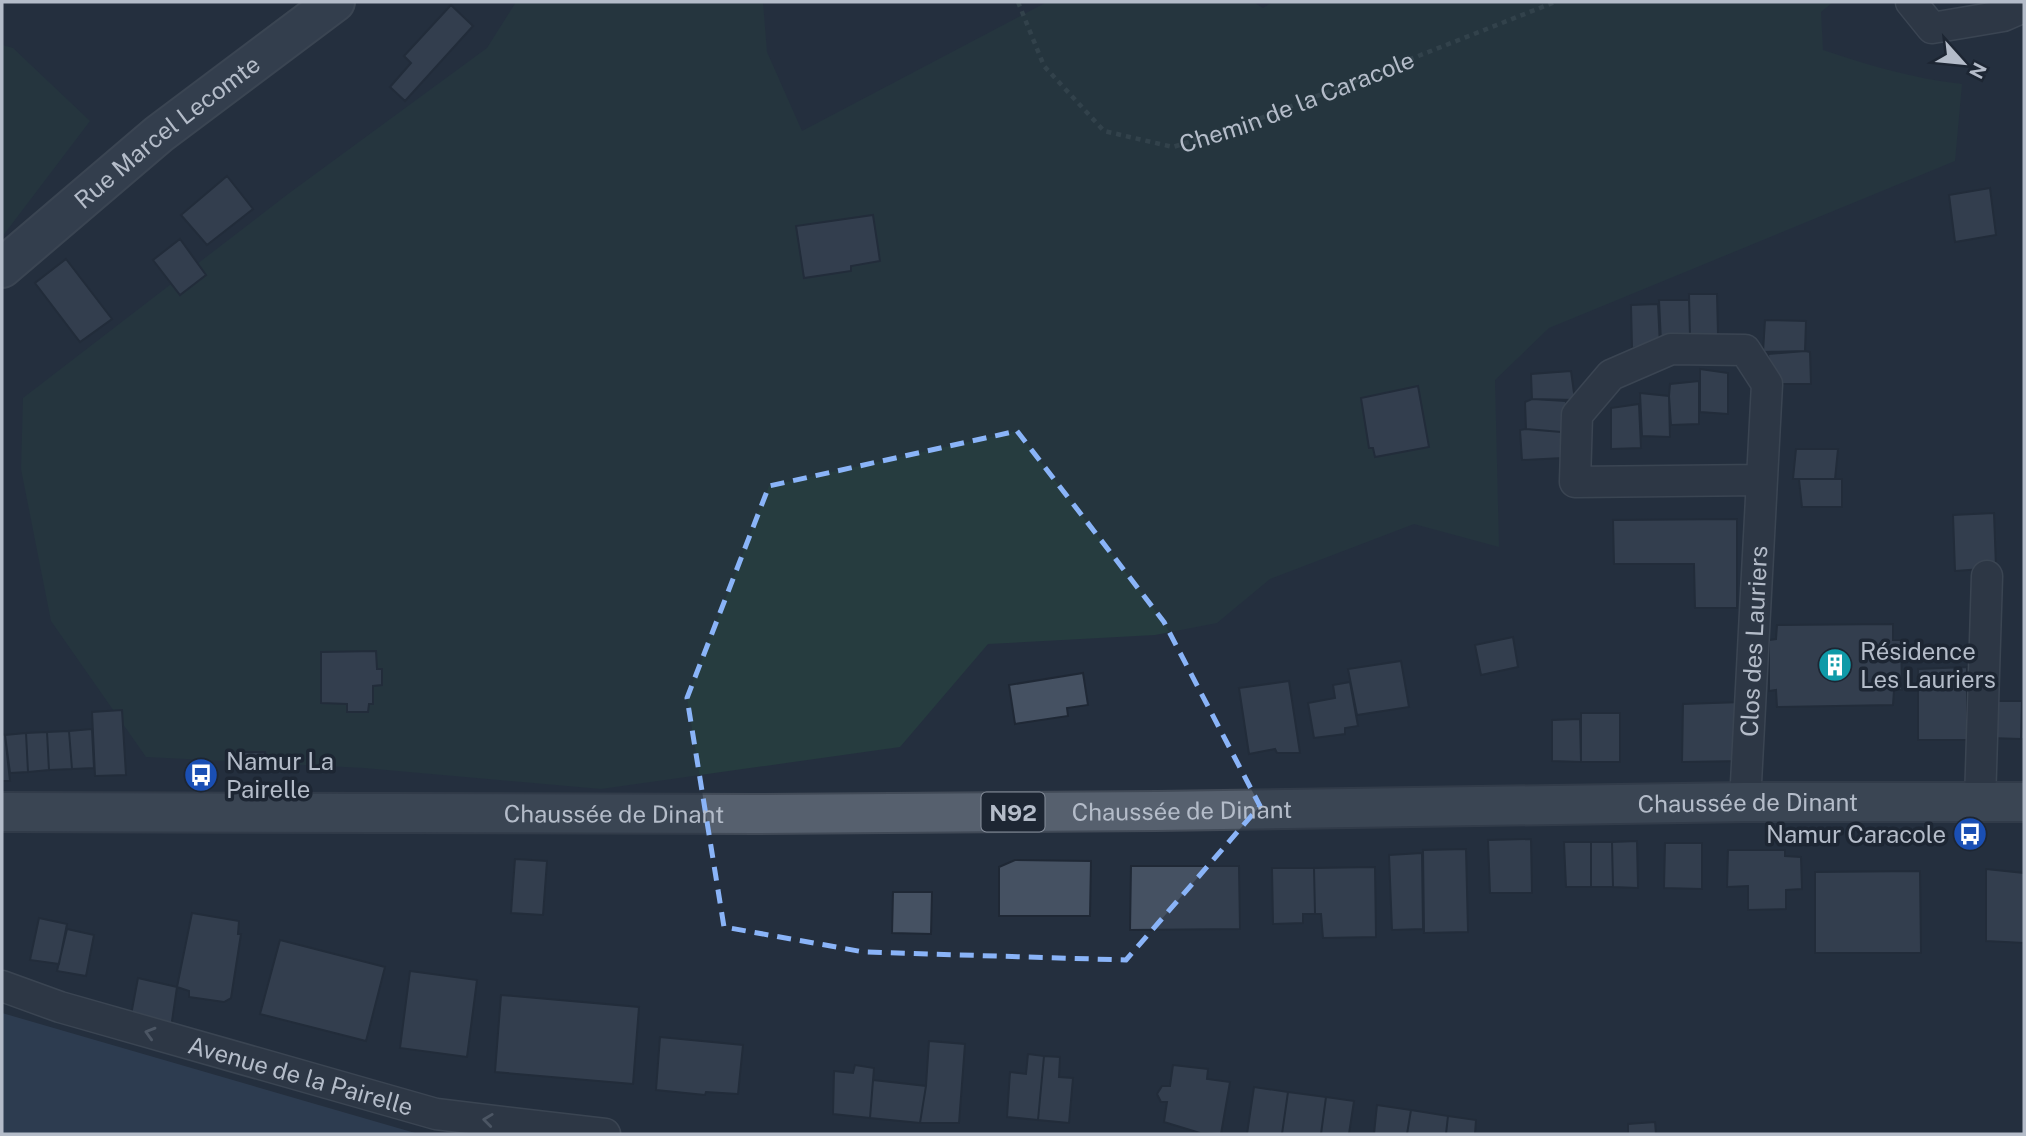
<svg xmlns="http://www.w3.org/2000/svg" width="2026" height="1136" font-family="'Public Sans',sans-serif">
<rect width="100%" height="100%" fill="#242f3e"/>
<path fill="#263c3f" d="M516 2H763L767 52 802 131 1047 2H1253L1263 8 1273 2H1833L1821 12 1823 50C1871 66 1911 78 1962 84L1955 161 1549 328 1495 380 1499 547 1414 524 1270 579 1217 623 1155 635 988 644 900 747 601 789 364 768 146 757 51 621 21 469 23 398 288 194 487 48Z
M2 45 13 48 90 121 2 237Z"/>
<path fill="#394c67" d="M2 1013 415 1133 428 1134H2Z"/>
<path fill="#455162" stroke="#1f2835" stroke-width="2" d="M451 5 473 26 405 101 390 87 411 63 404 56Z
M227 176 253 209 207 245 181 215Z
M1990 188 1996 235 1955 242 1949 195Z
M873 215 880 261 851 266V271L804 278 796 226Z
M180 239 206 275 180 295 153 260Z
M66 259 112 319 80 342 35 283Z
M1689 294H1717L1718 335 1690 336Z
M1659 300H1689L1690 336 1661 342Z
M1658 304 1660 346 1632 348 1631 305Z
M1765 320 1806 321 1805 351 1763 352Z
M1805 351 1810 352 1811 384H1771L1768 354Z
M1700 369 1728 373V414L1700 412Z
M1571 371 1575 400 1532 399 1531 374Z
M1699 381V424L1671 425 1669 396 1670 384Z
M1418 386 1429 447 1375 457 1373 448H1369L1361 398Z
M1640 393 1669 396 1670 437 1642 436Z
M1532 399 1566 401 1569 430 1561 432 1526 429 1525 402Z
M1639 404 1641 448 1611 449V408Z
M1526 429 1561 432 1563 458 1522 460 1520 430Z
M1796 449H1838L1835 479H1793Z
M1799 479H1842V507H1802Z
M1994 513 1996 568 1955 571 1953 515Z
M1737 519V608H1695L1694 564H1614L1613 520Z
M1893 624V640H1901L1902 690H1894L1893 705 1777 707 1776 690 1769 691V640L1776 639 1777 625Z
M1513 637 1518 667 1481 675 1475 645Z
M376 651 377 669H382V685L373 686V704H369L368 712H347V704L321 703V652Z
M1401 661 1409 707 1357 715 1348 669Z
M1967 667V740H1918V669Z
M1083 673 1088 705 1067 708 1068 716 1015 724 1009 685Z
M1289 681 1300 753H1277L1275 749 1249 754 1239 688Z
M1350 682 1358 726 1345 728V734L1314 738 1308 703 1335 698 1333 685Z
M1992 701H2022L2021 739 1990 738Z
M2023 701 2024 739H2021Z
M1743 702V761L1682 762 1683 704Z
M122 710 126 775 95 776 92 712Z
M1581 713H1620V762H1581Z
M1580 719 1581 762 1552 761V720Z
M92 729 94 768 72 769 69 731Z
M69 731 72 769 49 770 47 732Z
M47 732 49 770 28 772 26 733Z
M26 733 28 772 10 773 5 735Z
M2 734 5 735 10 781H2Z
M243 752H265L266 773 244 771Z
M1531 839 1532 893H1490L1488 840Z
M1637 841 1638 888 1613 887 1612 842Z
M1564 842H1591V887H1566Z
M1591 842H1612L1613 887H1591Z
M1665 843H1702V889L1664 888Z
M1466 849 1468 932 1424 933 1423 850Z
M1728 850H1785V856L1801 857 1802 889 1786 890V909L1748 910V886L1727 887Z
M1422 853 1423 929 1392 930 1389 855Z
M515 859 547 861 543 915 511 913Z
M1015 860 1091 861 1090 916H999V867Z
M1131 866H1239L1240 929 1130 930Z
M1375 867 1376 937 1323 938 1321 914H1315L1314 868Z
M1272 868H1314L1315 914H1303V923L1273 924Z
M1986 869 2024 873V943L1986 941Z
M1920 871 1921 953H1815V872Z
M893 892H932L931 934 892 933Z
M192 913 239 921 238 934H241L231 998 224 1002 189 997V991L177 987Z
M39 918 67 924 59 964 30 960Z
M67 929 94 935 86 976 57 971Z
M280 940 385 967 366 1041 260 1014Z
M410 971 477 980 467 1057 400 1048Z
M138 978 177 987 171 1028 131 1015Z
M501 995 639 1007 633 1084 495 1072Z
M660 1037 743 1045 738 1094 706 1092 705 1095 656 1090Z
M929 1041 965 1044 959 1123H920L926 1086Z
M1028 1054 1044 1056 1038 1120 1007 1117 1010 1072 1026 1074Z
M1044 1056 1060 1057 1059 1077 1073 1078 1069 1123 1038 1120Z
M855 1065 874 1068 870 1118 833 1114 834 1071 853 1073Z
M1173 1065 1208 1069 1207 1079 1230 1082 1221 1134 1200 1133 1164 1122 1167 1102H1161L1157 1094 1162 1086H1170Z
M873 1080 926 1086 920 1123 870 1118Z
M1254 1087 1288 1092 1282 1134H1247Z
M1288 1092 1326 1097 1321 1134H1282Z
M1326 1097 1354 1101 1349 1134H1321Z
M1377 1105 1411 1110 1407 1134H1374Z
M1411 1110 1448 1116 1446 1134H1407Z
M1448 1116 1476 1120 1475 1134H1446Z
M1655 1122 1656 1134H1628V1124Z"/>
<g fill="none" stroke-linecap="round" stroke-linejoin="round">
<g stroke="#565f6c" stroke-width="33">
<g id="street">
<path d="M1911 2 1932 28 2003 16 2024 7"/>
<path id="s2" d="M1745 802 1767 384 1745 350 1671 349 1611 375 1577 415 1575 482 1762 480"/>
<path d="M1980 802 1987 576"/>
<path id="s3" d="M2 986 60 1007 436 1114 605 1134"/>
</g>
</g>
<g stroke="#565f6c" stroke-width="42">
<g id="secondary">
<path id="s4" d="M2 268 159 134 335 2"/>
</g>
</g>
<g stroke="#414a57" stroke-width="42">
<g id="primary">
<path id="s5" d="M2 812 759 814 1157 811 1745 802H2024"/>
</g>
</g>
<path stroke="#44595c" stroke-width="4.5" stroke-dasharray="5 5" stroke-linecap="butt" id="s1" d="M1018 2 1044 66 1104 131 1173 147 1246 124 1555 2"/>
<use href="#street" stroke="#38414e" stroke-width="30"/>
<use href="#secondary" stroke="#465061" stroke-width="38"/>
<use href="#primary" stroke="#56606e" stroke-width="38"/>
</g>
<defs><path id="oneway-chevron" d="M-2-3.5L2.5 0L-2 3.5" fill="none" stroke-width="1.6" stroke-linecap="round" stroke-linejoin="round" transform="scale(1.75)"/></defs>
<g stroke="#7c8592">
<use href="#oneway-chevron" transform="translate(150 1033) rotate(-164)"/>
<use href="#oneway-chevron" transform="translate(488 1120) rotate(-173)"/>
</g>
<path d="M0 0H2026V1136H0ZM1017 431 1164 622 1260 806 1126 960 864 952 724 927 687 698 769 486Z" fill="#242f3e" fill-opacity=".55" fill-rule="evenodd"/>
<path fill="none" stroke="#8ab4f8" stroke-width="5" stroke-dasharray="14 9" stroke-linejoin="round" d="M1017 431 1164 622 1260 806 1126 960 864 952 724 927 687 698 769 486Z"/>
<defs>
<g id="building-disc" transform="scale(1.75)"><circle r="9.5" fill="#0f9aa8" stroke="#1d2633"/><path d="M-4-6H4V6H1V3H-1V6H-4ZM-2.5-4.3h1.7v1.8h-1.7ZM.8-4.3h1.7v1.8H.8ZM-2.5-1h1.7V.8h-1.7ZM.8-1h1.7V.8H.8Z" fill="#fff"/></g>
<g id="bus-disc" transform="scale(1.75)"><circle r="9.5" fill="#1a4fb4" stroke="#1d2633"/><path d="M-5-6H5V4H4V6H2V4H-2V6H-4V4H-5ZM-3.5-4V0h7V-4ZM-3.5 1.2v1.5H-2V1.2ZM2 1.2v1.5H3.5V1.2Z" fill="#fff"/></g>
</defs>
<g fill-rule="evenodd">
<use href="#building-disc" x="1835" y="665"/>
<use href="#bus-disc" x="201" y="775"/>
<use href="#bus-disc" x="1970" y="834"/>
</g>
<g text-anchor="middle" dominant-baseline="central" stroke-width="7" stroke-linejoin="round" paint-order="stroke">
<rect fill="#1d2633" stroke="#878f9c" stroke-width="2" x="981.5" y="792.5" width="63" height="39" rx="5"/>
<g font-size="23" font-weight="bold" fill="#b4bcc9">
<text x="1013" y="812">N92</text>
</g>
<g font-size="24" fill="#b4bcc9" stroke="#1d2633">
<text stroke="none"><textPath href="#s1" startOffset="360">Chemin de la Caracole</textPath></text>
<text stroke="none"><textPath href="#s4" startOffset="214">Rue Marcel Lecomte</textPath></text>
<text stroke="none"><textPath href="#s2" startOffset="161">Clos des Lauriers</textPath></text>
<text stroke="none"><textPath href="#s5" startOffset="1746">Chaussée de Dinant</textPath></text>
<text stroke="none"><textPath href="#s5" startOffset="1180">Chaussée de Dinant</textPath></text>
<text stroke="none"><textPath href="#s5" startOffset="612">Chaussée de Dinant</textPath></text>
<text stroke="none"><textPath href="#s3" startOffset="312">Avenue de la Pairelle</textPath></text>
</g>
<g font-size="24" fill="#b4bcc9" stroke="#1d2633" text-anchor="start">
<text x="1860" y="651">Résidence<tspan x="1860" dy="28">Les Lauriers</tspan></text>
<text x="226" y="761">Namur La<tspan x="226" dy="28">Pairelle</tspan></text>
<text x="1946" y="834" text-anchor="end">Namur Caracole</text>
</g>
</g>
<rect width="2026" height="1136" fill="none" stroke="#b4bcc9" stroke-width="7"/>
<g transform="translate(1963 63) rotate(117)" stroke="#1d2633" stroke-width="5" paint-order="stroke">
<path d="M0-5L12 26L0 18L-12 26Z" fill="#b4bcc9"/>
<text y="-10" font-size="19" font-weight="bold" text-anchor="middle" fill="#b4bcc9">N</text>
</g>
</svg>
